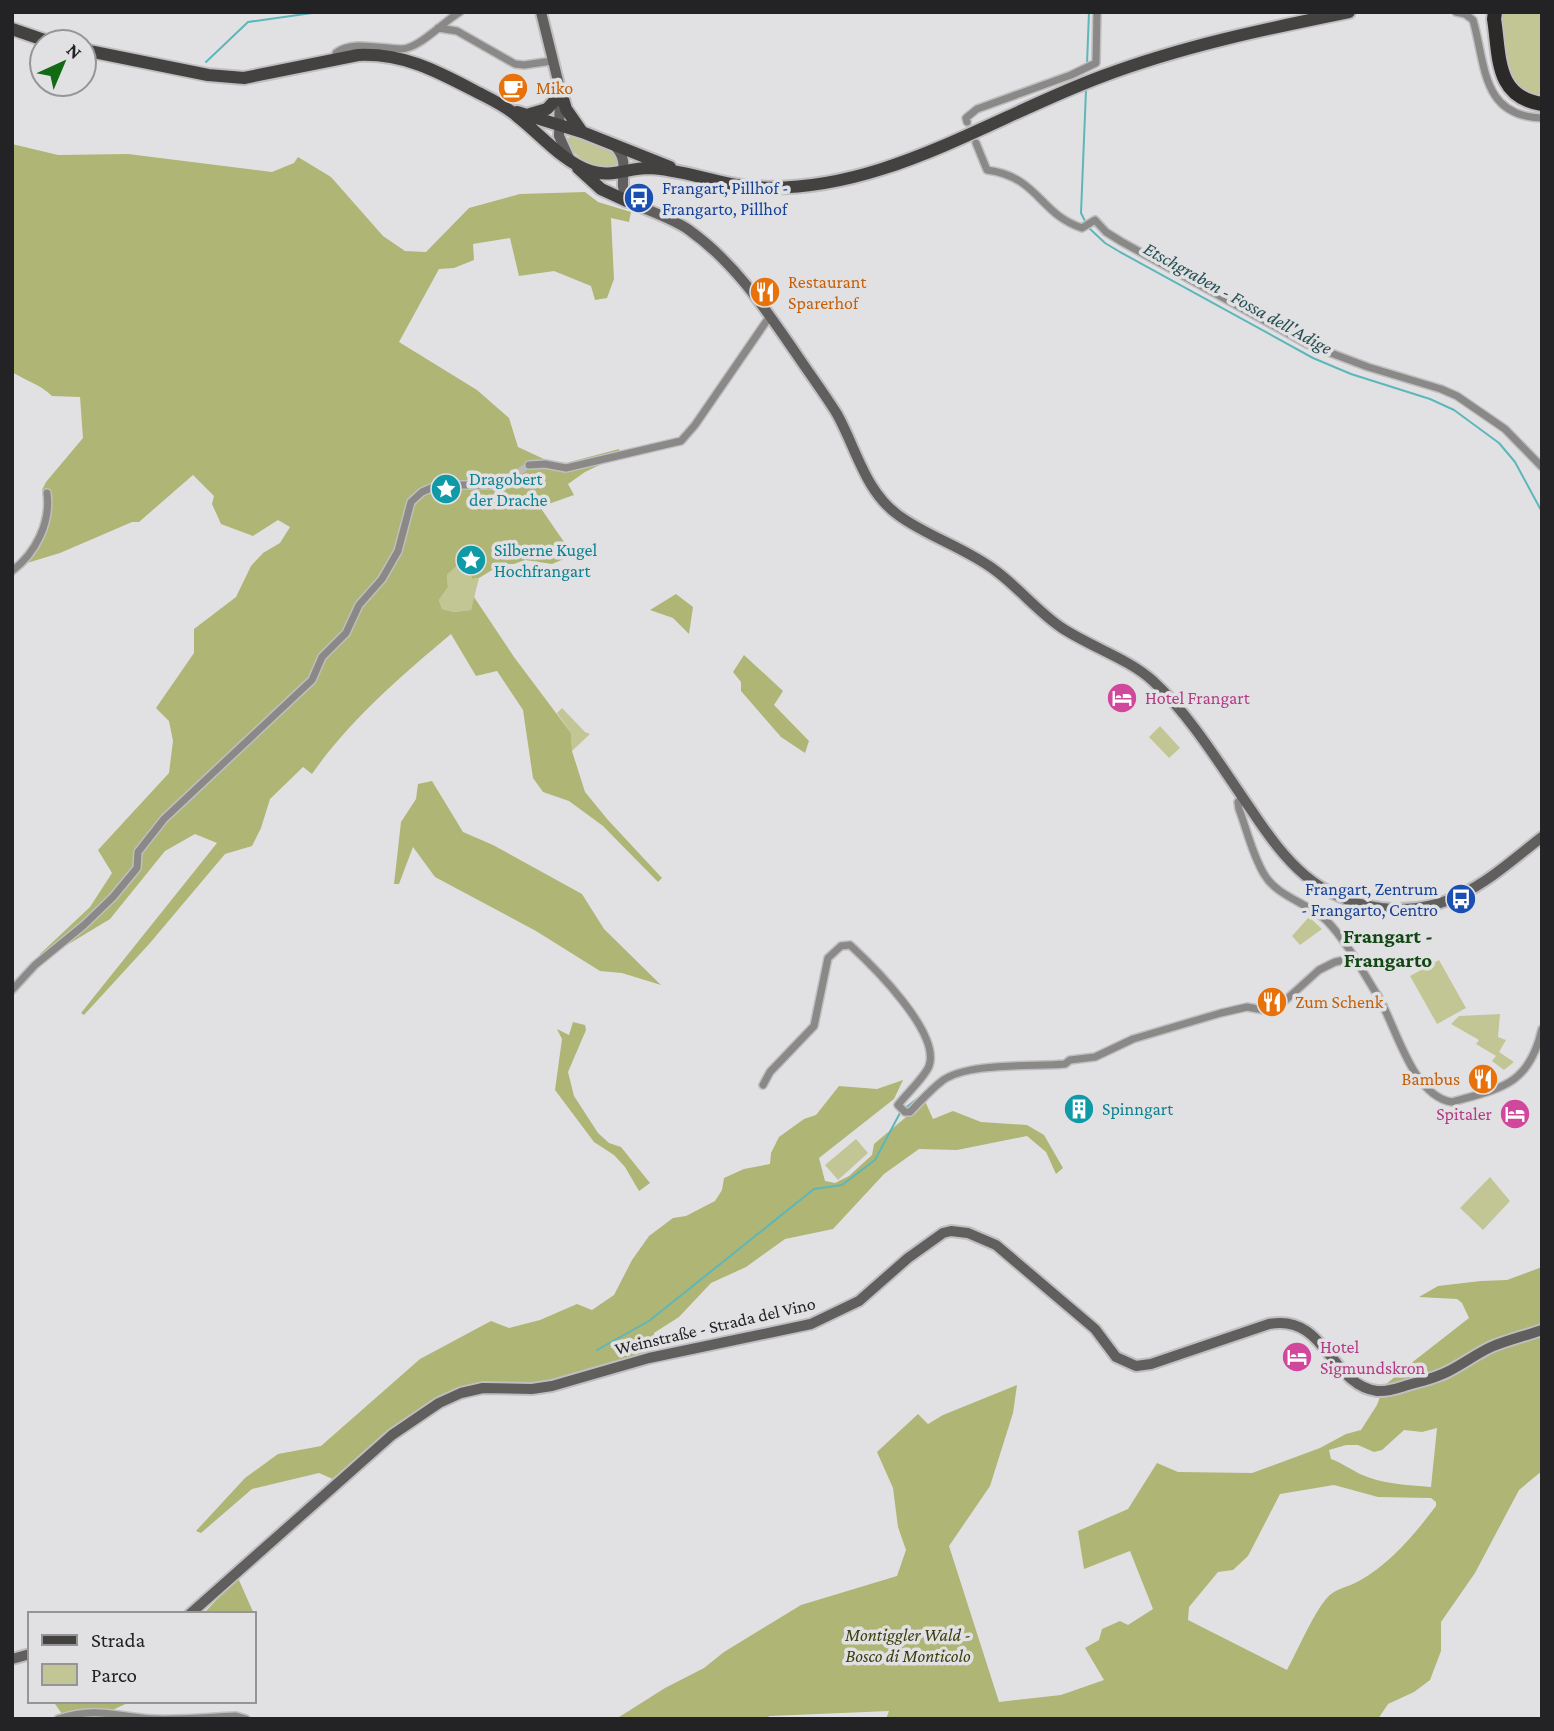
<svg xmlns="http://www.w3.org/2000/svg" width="1554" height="1731" font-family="'Crimson Pro',serif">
<rect width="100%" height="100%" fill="#e1e1e4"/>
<path fill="#c2c694" d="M1501 12H1542V94C1510 97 1506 65 1503 41 1502 31 1500 22 1501 12Z
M570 136 616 153 619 163C599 175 575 159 566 141Z
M471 555 476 559 477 566 472 572V579L479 578 471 610 454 612 442 609 439 600 448 587 447 575 466 557Z
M562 708 585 732 590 734 572 751 571 733 557 713Z
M1160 726 1180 748 1169 758 1149 737Z
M1309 917 1322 929 1300 945 1292 936Z
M1439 960 1466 1008 1437 1024 1410 976Z
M1500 1014 1498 1037 1506 1040 1499 1052 1514 1062 1504 1070 1492 1061 1496 1056 1476 1044 1479 1040 1451 1024 1459 1016Z
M856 1139 868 1153 838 1180 825 1165Z
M1490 1177 1510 1201 1483 1230 1460 1208Z"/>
<path fill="#afb574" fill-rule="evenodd" d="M12 144 58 155 128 154 272 172 294 163 298 157 331 177 383 236 405 251 426 252 469 208 520 194 585 192 598 202 631 212 629 222 611 218 614 279 607 298 595 300 591 286 554 271 519 276 510 238 473 244 474 260 454 268 439 269 399 342 477 390 509 418 518 447 546 460 566 463 619 449 621 455 585 472 568 484 574 495 540 507 573 555 552 564 525 560 514 564H502L479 578 472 579V572L477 566 476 559 471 555 466 557 447 575 448 587 439 600 442 609 454 612 471 610 474 597 514 657 571 733 572 751 585 792 608 820 662 878 658 882 603 826 569 801 543 792 533 778 523 710 497 671 476 676 451 634C402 675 348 722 312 774L303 767 270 799 261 828 252 846 225 854 150 943 84 1015 81 1013 217 843 195 834 165 851 110 919 39 962 40 954 90 907 112 873 98 850 169 773 173 741 169 721 156 708 194 653V629L236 597 251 566 263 553 280 543 290 527 278 520 253 536 221 524 212 504 214 496 193 475 139 522H132L60 553 27 563 47 526 49 497 42 490 46 482 83 438 80 397 52 396C40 384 26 381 12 372Z
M676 594 693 607 689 634 673 618 650 610Z
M744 655 783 691 774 705 809 741 805 753 781 737 741 691V682L733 672Z
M432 781 463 832 493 845 582 894 604 929 661 985 622 973 600 971 536 931 435 877 413 847 399 884H394L401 822 416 799 418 784Z
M573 1022 585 1025 586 1030 568 1072 574 1096 598 1133 609 1143 621 1147 650 1183 639 1191 625 1167 614 1155 594 1142 555 1090 562 1039 557 1029 569 1035Z
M903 1080 894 1099 819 1158 825 1181 835 1183 849 1176 872 1155 874 1144 925 1101 933 1119 953 1111 981 1122 1027 1125 1044 1135 1063 1168 1056 1174 1046 1152 1027 1136 957 1150 919 1149 884 1174 833 1229 785 1239 746 1267 711 1283 679 1317 654 1333 652 1353 550 1382 479 1383 438 1399 335 1480 319 1473 252 1489 201 1533 196 1531 245 1478 278 1454 321 1446 420 1359 491 1321 509 1328 540 1320 577 1304 592 1310 614 1295 632 1260 649 1236 673 1218 686 1216 715 1201 722 1190 724 1178 744 1169 770 1164 771 1153 779 1137 804 1119 816 1115 839 1086 877 1089Z
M1542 1267V1471L1519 1490 1475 1573 1441 1622V1651L1430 1680 1414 1692 1388 1704 1378 1719H886L889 1711 770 1716 761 1719H616L665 1688 704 1668 724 1652 801 1605 897 1576 906 1550 898 1527 893 1488 877 1452 918 1414 928 1424 943 1415 1017 1385 1013 1413 990 1486 949 1546 999 1702 1061 1695 1104 1680 1085 1648 1099 1640 1102 1629 1120 1621 1128 1625 1153 1609 1130 1551 1084 1569 1078 1531 1128 1509 1157 1463 1178 1472 1252 1473 1320 1448 1346 1434 1361 1430 1377 1405 1384 1386 1405 1368 1469 1318 1462 1303 1457 1299 1419 1297 1438 1286 1481 1281 1507 1280ZM1437 1428 1431 1487C1408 1485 1381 1484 1360 1474 1350 1469 1342 1463 1331 1459L1329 1450 1346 1445H1358L1374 1452 1382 1450 1404 1430 1422 1432ZM1334 1485 1378 1497 1431 1498 1436 1502V1506C1414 1535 1391 1563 1359 1581 1347 1588 1335 1588 1326 1599 1312 1616 1298 1650 1287 1670L1188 1620 1189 1607 1218 1572 1233 1570 1248 1556 1280 1494Z
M238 1578 254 1614H203Z
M53 1701H132L108 1712 62 1714Z"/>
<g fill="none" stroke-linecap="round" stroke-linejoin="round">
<path stroke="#5db7ba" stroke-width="2" d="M206 62 248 22 319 12
M1087 64 1089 12
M1086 223 1081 213 1086 90
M1089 228 1105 243 1120 252 1313 358 1351 374 1430 399 1454 410 1499 443 1515 462 1542 512
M904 1109 922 1095
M597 1350 649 1321 814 1189 842 1185 875 1160 900 1113"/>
<path stroke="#bbbbbe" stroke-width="7" stroke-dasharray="7 3.5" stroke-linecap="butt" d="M502 483 529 465"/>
<g stroke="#bfbfc1" stroke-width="10">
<path id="street" d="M1456 12 1465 14 1473 20C1486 65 1481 116 1542 118
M438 28 457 31 515 64 524 65 552 61
M336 59V53C352 40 381 49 400 49 418 50 444 21 460 12
M967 122 966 118 977 109 1071 75 1096 63 1097 12
M976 143 987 170C1039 177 1039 214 1082 228L1095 220 1106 232 1122 242 1307 344 1368 367 1441 389 1457 396 1505 429 1542 467
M529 465 545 464 566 468 651 448 681 441 695 425 770 316
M12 571C36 553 51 522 47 493
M1242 798 1238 802 1239 809C1247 830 1252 854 1264 874 1277 897 1309 903 1327 921 1348 943 1362 971 1378 996 1396 1026 1412 1096 1452 1102 1502 1088 1529 1085 1542 1029
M12 990 35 965 84 925 113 897 137 868 138 852 164 819 312 680 322 657 346 633 359 605 382 579 398 551 411 502 422 492 438 485H495L502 483
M763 1085 770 1072 814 1026 828 958 841 946 850 945C873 966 941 1033 929 1066 925 1077 906 1094 898 1105L905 1112H910C920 1102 930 1090 942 1081 967 1062 1033 1067 1065 1064L1070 1060 1095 1057 1133 1039 1221 1013 1247 1007 1269 1011 1278 1007 1319 970 1335 962 1354 958
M58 1719C97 1706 117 1717 155 1719 181 1720 209 1717 236 1716L246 1719"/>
</g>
<g stroke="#bfbfc1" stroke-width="14">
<path id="secondary" d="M541 12 560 89 559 136 569 158
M614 145C633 164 616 179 627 201 648 211 670 217 689 230 734 262 764 307 795 352 809 373 824 393 837 414 856 448 865 491 898 515 928 537 966 548 996 571 1019 588 1038 612 1062 628 1091 647 1129 659 1153 681 1191 716 1222 768 1252 811 1286 862 1316 899 1381 908 1408 911 1436 907 1460 895 1490 881 1516 857 1542 837
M190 1614 392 1435 439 1403 461 1393 483 1388 532 1389 552 1386 649 1358 811 1324 859 1301 908 1258 943 1233 951 1231 968 1233 996 1245 1095 1329 1116 1357 1136 1366 1151 1364 1269 1324C1326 1313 1330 1385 1377 1391 1388 1392 1398 1388 1408 1385 1422 1381 1436 1378 1449 1371 1463 1364 1476 1354 1491 1347 1507 1340 1525 1336 1542 1330
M12 1659 30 1654"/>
</g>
<g stroke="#bfbfc1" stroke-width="16">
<path id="primary" d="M12 29 50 42
M84 50 208 75 244 78 358 55C402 53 435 70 473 90 488 98 505 105 518 117 541 135 562 161 590 171 610 178 628 168 648 168 683 169 717 184 752 187 878 196 989 118 1103 76 1183 46 1265 29 1349 12
M560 89 566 109 582 132
M517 112 582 132 670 167
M530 114 547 109 558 97
M578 168 601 189 627 201"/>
</g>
<g stroke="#bfbfc1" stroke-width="18">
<path id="highway" d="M1495 12 1494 19C1500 57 1495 97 1542 104"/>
</g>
<use href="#street" stroke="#8a8988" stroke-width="7"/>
<use href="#secondary" stroke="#605f5e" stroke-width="10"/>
<use href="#primary" stroke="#444241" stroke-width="12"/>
<use href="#highway" stroke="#2c2a28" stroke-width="14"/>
</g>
<defs>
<g id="cafe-disc" transform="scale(1.575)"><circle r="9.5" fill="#e8710a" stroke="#e1e1e4"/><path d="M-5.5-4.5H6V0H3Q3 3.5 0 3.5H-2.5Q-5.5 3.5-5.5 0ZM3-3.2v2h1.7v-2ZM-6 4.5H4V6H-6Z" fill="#fff"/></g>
<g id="bus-disc" transform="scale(1.575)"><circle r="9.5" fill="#1a4fb4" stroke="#e1e1e4"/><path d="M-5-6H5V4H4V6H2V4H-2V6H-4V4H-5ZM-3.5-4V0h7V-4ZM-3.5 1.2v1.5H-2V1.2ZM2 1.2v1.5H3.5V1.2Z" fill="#fff"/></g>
<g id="restaurant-disc" transform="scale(1.575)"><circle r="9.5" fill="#e8710a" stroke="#e1e1e4"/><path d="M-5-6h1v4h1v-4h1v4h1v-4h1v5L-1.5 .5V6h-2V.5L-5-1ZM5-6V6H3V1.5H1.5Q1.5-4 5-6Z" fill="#fff"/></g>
<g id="sight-disc" transform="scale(1.575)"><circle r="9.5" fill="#0f9aa8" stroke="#e1e1e4"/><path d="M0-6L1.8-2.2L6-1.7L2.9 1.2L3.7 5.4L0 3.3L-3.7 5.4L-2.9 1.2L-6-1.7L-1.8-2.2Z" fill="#fff"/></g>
<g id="hotel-disc" transform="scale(1.575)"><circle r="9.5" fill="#d1479c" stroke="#e1e1e4"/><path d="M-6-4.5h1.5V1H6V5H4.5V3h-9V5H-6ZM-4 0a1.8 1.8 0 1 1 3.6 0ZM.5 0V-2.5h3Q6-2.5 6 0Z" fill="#fff"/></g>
<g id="building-disc" transform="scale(1.575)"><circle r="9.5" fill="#0f9aa8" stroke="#e1e1e4"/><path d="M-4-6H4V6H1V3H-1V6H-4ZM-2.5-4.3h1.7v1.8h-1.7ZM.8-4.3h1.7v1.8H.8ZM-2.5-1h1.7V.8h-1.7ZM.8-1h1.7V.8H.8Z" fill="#fff"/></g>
</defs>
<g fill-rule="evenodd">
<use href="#cafe-disc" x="513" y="88"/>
<use href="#bus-disc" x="639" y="198"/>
<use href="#restaurant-disc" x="765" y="292"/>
<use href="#sight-disc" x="446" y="489"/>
<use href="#sight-disc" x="471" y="560"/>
<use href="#hotel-disc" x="1122" y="698"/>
<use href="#bus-disc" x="1461" y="899"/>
<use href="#restaurant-disc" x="1272" y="1002"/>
<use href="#restaurant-disc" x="1483" y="1079"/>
<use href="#building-disc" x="1079" y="1109"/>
<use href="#hotel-disc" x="1515" y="1114"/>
<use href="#hotel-disc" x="1297" y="1357"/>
</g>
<g text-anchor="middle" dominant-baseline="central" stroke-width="7" stroke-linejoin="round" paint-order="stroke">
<g font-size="18" fill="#c56008" stroke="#e1e1e4" text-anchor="start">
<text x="536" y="88">Miko</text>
<text x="788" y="282">Restaurant<tspan x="788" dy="21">Sparerhof</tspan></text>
<text x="1295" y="1002">Zum Schenk</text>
<text x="1460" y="1079" text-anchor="end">Bambus</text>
</g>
<g font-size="18" fill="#164399" stroke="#e1e1e4" text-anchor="start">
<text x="662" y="188">Frangart, Pillhof -<tspan x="662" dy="21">Frangarto, Pillhof</tspan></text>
<text x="1438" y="889" text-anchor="end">Frangart, Zentrum<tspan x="1438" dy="21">- Frangarto, Centro</tspan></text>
</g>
<g font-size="18" fill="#0d838f" stroke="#e1e1e4" text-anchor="start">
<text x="469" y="479">Dragobert<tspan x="469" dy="21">der Drache</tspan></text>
<text x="494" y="550">Silberne Kugel<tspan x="494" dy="21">Hochfrangart</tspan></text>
<text x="1102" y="1109">Spinngart</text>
</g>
<g font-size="18" fill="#b23c85" stroke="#e1e1e4" text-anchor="start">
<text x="1145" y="698">Hotel Frangart</text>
<text x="1492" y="1114" text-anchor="end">Spitaler</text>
<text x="1320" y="1347">Hotel<tspan x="1320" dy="21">Sigmundskron</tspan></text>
</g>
<g font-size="18" fill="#232224" stroke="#e1e1e4">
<text transform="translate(715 1326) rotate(-13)">Weinstraße - Strada del Vino</text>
</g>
<g font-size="18" font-style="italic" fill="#3b3d0a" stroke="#e1e1e4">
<text x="908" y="1635">Montiggler Wald -<tspan x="908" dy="21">Bosco di Monticolo</tspan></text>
</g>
<g font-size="19" font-style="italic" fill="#264f51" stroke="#e1e1e4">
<text transform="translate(1238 298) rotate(29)">Etschgraben - Fossa dell'Adige</text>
</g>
<g font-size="21" font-weight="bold" fill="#114712" stroke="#e1e1e4">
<text x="1388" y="936">Frangart -<tspan x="1388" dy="24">Frangarto</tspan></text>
</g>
</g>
<rect width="1554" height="1731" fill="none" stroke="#232224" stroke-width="28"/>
<rect x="28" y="1612" width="228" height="91" fill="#e1e1e4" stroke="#959597" stroke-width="2"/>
<rect x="42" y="1635" width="35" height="10" fill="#444241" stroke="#959597" stroke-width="2"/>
<text x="91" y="1647" font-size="21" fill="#232224">Strada</text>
<rect x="42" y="1664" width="35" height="21" fill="#c2c694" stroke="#959597" stroke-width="2"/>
<text x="91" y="1682" font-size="21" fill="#232224">Parco</text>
<g transform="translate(63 63) rotate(44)"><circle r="33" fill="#e1e1e4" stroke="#959597" stroke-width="2"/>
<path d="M0-5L12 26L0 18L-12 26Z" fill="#106b14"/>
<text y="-10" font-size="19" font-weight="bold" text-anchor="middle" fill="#232224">N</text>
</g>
</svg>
